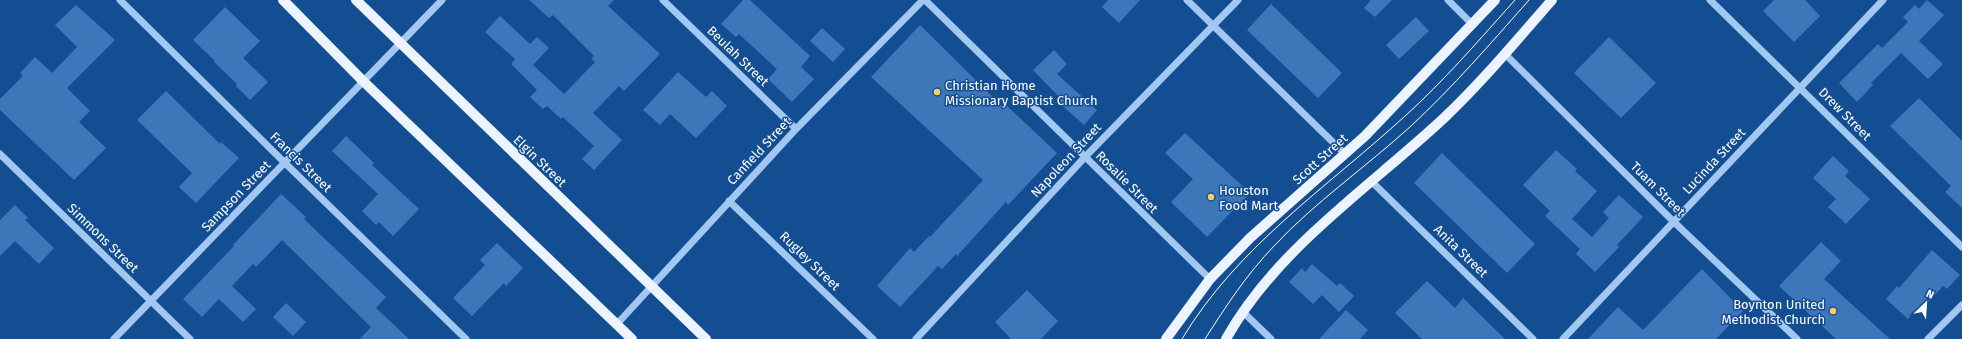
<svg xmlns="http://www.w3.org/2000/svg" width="1962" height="339" font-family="'Fira Sans',sans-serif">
<rect width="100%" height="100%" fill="#144e92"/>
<path fill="#3d77ba" d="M529 0H614L608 6 660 54 624 91 619 86 593 113 622 140 594 170 582 159 594 146 563 117 561 119 547 106 543 109 530 97 537 90 511 64 515 59 485 32 500 16 530 44 537 37 549 48 533 65 564 94 595 62 591 59 594 56 553 15 549 18Z
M743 0H750L810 56 801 67 814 79 792 102 768 79 777 69 739 34 736 37 721 24Z
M1108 0H1140L1119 23 1102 7Z
M1371 0H1392L1375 17 1364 8Z
M1774 0H1805L1820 16 1794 42 1763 11Z
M1927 0 1944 15 1919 41 1943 64 1928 79 1901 53 1871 83 1873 85 1857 102 1839 83 1878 44 1882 48 1908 22 1903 17 1915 5 1919 9Z
M1271 4 1342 73 1318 98 1247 30Z
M76 5 115 40 67 88 90 111 79 122 106 148 74 180 0 110V99L23 76 20 73 35 57 52 73 77 47 55 25Z
M225 7 260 41 243 58 268 82 250 100 236 86 237 84 214 62 215 61 193 40Z
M1416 17 1429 31 1399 59 1386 45Z
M920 25 1002 106 1004 103 1057 153 1008 205 1006 202 957 256 956 254 942 269 938 266 900 307 877 286 910 248 914 252 929 236 930 237 983 180 871 77Z
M822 28 845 49 833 62 810 41Z
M1609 37 1656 83 1621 118 1574 73Z
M1054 50 1067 64 1057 74 1097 110 1084 125 1057 101 1060 98 1033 70Z
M678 72 706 97 712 91 727 106 696 138 670 114 660 125 643 110Z
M166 91 220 144 221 142 239 158 196 203 179 187 192 173 137 120Z
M1919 98 1962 141V208L1945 192 1951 186 1890 126Z
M1185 133 1250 193 1207 237 1171 202 1193 179 1165 153Z
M346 136 374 163 372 165 419 209 393 236 379 222 376 225 362 211 378 194 332 151Z
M1556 150 1577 169 1575 171 1597 191 1572 219 1592 237 1609 218 1603 212 1619 195 1643 217 1617 245 1619 247 1595 272 1576 254 1580 249 1545 216 1550 211 1523 185Z
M1442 153 1535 244 1507 273 1414 183Z
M1833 156 1849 171 1845 176 1870 199 1846 224 1828 207 1836 199 1813 178Z
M281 194 306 217 304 219 386 297 376 308 409 339H360L371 327 282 240 256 267 253 264 232 286 256 309 243 322 219 299 202 317 183 299 234 246 233 245Z
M15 205 28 218 25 220 54 248 39 264 15 241 0 256V220Z
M1821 242 1841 261 1824 279 1890 339H1836L1779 286Z
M497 243 523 268 506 286 504 283 472 316 453 298 485 265 480 260Z
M1932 250 1960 275 1947 289 1943 286 1927 304 1924 302 1908 319 1886 299 1897 286 1899 288Z
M1312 264 1337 286 1340 283 1354 296 1339 312 1322 295 1313 304 1289 282 1302 268 1305 272Z
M1702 269 1743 311 1716 339H1588L1618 307 1643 330Z
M1427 281 1455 308 1463 298 1505 339H1422L1395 313Z
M1027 290 1058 321 1041 339H1011L995 322Z
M286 303 306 322 293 336 273 317Z
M1346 310 1368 330 1360 339H1319Z"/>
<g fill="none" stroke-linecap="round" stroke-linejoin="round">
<path stroke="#a2c7f1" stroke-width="7" d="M120 0 285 163 466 339
M663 0 796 129
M925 0 1210 279
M1187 0 1345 154
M1448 0 1472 24
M1710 0 1962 247
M1505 54 1674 222 1797 339
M0 154 190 339
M1371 181 1533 339
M729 201 873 339
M1242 311 1271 339
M617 324 796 129 923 0
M114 339 442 0
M916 339 1085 157 1238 0
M1563 339 1883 0
M1928 339 1962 305"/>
<path stroke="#ecf4ff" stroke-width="10" d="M283 0 363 81 632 339
M356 0 706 339
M1166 339 1210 279 1250 238 1365 136 1495 0
M1226 339C1278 247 1368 189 1444 118 1482 82 1517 40 1552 0"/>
<path stroke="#fff" stroke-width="1" d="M1182 339C1237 247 1326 188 1404 117 1444 81 1479 40 1515 0
M1205 339C1226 306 1247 274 1274 246 1315 202 1366 167 1411 126 1453 87 1491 43 1529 0"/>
</g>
<g fill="#ffce62" stroke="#144e92" stroke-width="1.5">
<circle cx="937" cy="92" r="4"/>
<circle cx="1211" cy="197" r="4"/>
<circle cx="1833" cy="311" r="4"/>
</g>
<g text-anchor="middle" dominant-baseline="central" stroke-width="3" stroke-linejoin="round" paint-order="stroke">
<g font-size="13" fill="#fff" stroke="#144e92">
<text transform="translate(738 56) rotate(44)">Beulah Street</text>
<text transform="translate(1845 114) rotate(45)">Drew Street</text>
<text transform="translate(759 151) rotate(-47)">Canfield Street</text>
<text transform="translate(1320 159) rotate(-42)">Scott Street</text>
<text transform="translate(1066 160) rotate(-47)">Napoleon Street</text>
<text transform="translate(540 161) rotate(44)">Elgin Street</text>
<text transform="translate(1714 161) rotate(-47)">Lucinda Street</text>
<text transform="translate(301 162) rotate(44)">Francis Street</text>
<text transform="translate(1127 182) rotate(45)">Rosalie Street</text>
<text transform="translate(1658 189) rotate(45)">Tuam Street</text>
<text transform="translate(236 196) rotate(-46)">Sampson Street</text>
<text transform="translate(103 238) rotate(44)">Simmons Street</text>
<text transform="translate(1461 251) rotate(44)">Anita Street</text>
<text transform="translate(810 261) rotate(44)">Rugley Street</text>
</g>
<g font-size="13" fill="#fff" stroke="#144e92" text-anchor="start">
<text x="945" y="85">Christian Home<tspan x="945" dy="15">Missionary Baptist Church</tspan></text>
<text x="1219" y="190">Houston<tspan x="1219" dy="15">Food Mart</tspan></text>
<text x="1825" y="304" text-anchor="end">Boynton United<tspan x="1825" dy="15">Methodist Church</tspan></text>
</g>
</g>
<g transform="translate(1926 303) rotate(25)" stroke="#144e92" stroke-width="3" paint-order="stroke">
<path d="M0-3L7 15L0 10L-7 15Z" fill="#ffffff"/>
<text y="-6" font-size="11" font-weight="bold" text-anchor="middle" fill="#ffffff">N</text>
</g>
</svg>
